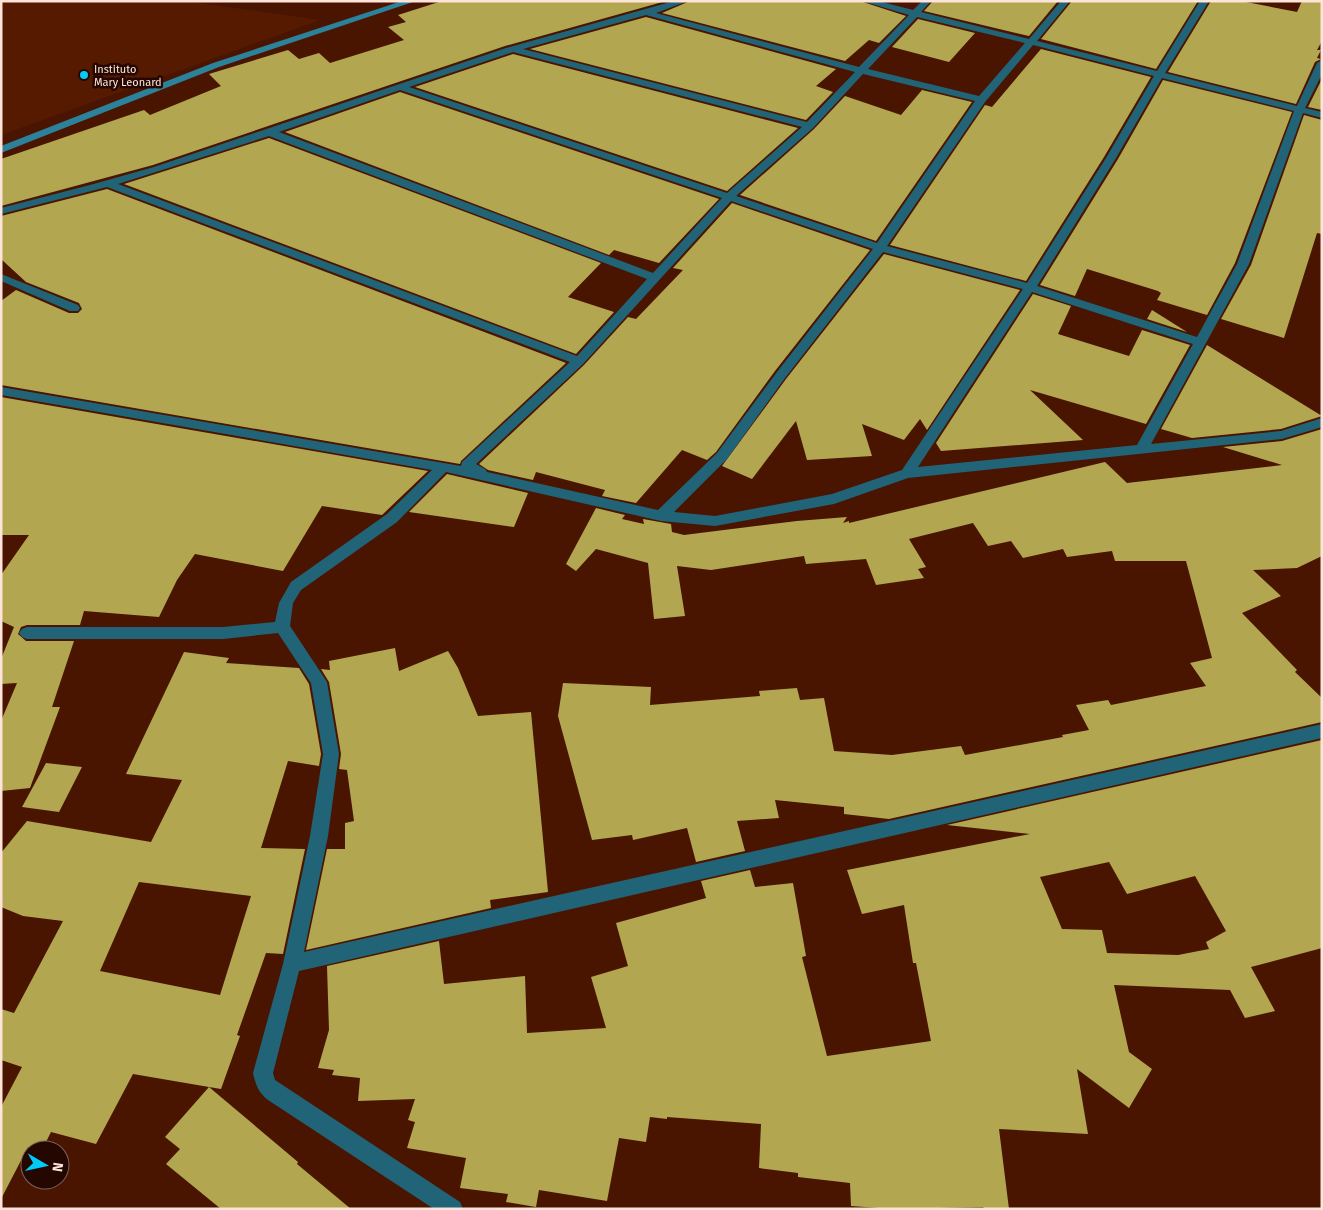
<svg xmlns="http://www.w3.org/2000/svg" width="1323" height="1210" font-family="'Fira Sans',sans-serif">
<rect width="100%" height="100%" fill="#4a1500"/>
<path fill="#561a00" d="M1 1H185L320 20 1 135Z"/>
<path fill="#b2a750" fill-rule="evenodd" d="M442 1H666L505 46 153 165 1 206V159L144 110 150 115 221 86 209 74 288 50 299 59 319 53 330 63 404 40 388 27 406 22 398 15Z
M690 1H860L906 16 879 43 869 40 845 61 662 13Z
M933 1H1058L1029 36 924 11Z
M1072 1H1198L1156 69 1041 39Z
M1211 1H1241L1297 12 1302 1H1322V41L1317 50H1321L1317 58 1321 59 1315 62 1296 104 1168 72Z
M646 17 836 69 816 86 833 92 806 120 530 49Z
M918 19 975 33 949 62 892 47Z
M1041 49 1151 77 1104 157 1026 281 890 245 985 105 992 107Z
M513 54 798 128 727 191 415 87Z
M1322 79V110L1308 107Z
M1163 80 1292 112 1235 263 1207 315 1157 300 1161 293 1158 291 1087 269 1075 296 1040 285 1118 159Z
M922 90 972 102 876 241 740 195 814 129 845 96 901 115Z
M400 92 719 199 659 263 614 250 609 255 285 132Z
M1304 115 1322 120V234L1317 233 1284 338 1221 319 1251 265Z
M269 138 601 263 568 297 614 312 576 354 124 184Z
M107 189 566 363 461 461 460 464 1 385V301L16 290 69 313H78L82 309 79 303 26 282 1 259V216Z
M732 203 870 250 775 371 716 452 707 460 682 450 636 503 602 496 605 490 536 472 533 480 488 470 479 464 584 365 628 317 636 319 683 270 673 268Z
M884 254 1020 290 927 430 920 419 904 440 862 424 872 456 807 460 796 421 752 479 722 466 786 379Z
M1033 294 1071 306 1058 334 1129 356 1142 330 1190 345 1146 424 1030 390 1083 440 941 451 936 443Z
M1152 310 1187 332 1147 319Z
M1207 345 1322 416 1281 429 1192 438 1161 429Z
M1 397 428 471 382 515 322 506 283 571 195 554 177 580 159 617 84 611 80 625H27L21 627 18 634 26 641H74L52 707H60L30 788 1 791V721L17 683 1 684V659L14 627 1 621V575L29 535H1Z
M1322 429V556L1297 568 1253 570 1281 596 1242 613 1297 670 1295 672 1322 698V722L889 819 844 814V807L775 800 779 818 737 821 745 851 696 862 687 828 633 840 632 835 592 840 558 716 563 683 651 687 650 705 760 696 759 691 797 688 800 700 824 698 834 751 892 755 961 746 965 755 1063 737 1062 735 1089 730 1076 705 1108 700 1111 705 1206 686 1190 663 1212 658 1186 561H1115L1112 551 1067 557 1063 549 1023 558 1011 541 988 546 973 523 909 539 926 567 918 569 924 578 876 585 866 559 806 564 804 556 711 570 677 566 685 616 654 619 648 563 596 549 576 571 566 564 596 508 625 515 622 519 644 524 643 519 671 524 672 532 684 535 797 521 847 517 843 523 849 521V523L1105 462 1127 483 1282 465 1223 447 1282 441Z
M447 474 528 493 514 527 409 512Z
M395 648 399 671 448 651 458 668 478 716 531 712 548 892 490 900 491 908 306 950 327 849H345V823L354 821 347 770 339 769 341 754 329 682 321 669 330 670 329 661Z
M184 652 229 658 226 663 299 668 309 684 321 754 319 766 288 761 261 848 305 849 283 954 266 953 237 1035 240 1036 221 1089 209 1087 298 1162 297 1164 351 1209H221L166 1164 180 1149 165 1137 209 1087 133 1074 96 1144 51 1132 42 1150 28 1147 1 1199V1107L22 1067 1 1060V1009L14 1013 63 921 23 916 1 907V853L27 821 151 842 182 780 126 774ZM139 882 251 896 220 995 100 971Z
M1322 740V948L1251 967 1275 1011 1245 1018 1230 990 1114 985 1129 1052 1152 1069 1129 1108 1077 1069 1088 1134 999 1129 1009 1209H985L983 1207 893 1209 851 1206 850 1183 798 1177V1173L759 1168 761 1124 667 1117V1119L650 1117 646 1142 619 1138 607 1201 539 1190 536 1207 506 1202 508 1194 460 1188 466 1158 407 1148 415 1122 408 1120 415 1099 358 1101 360 1078 332 1075 334 1070 318 1068 329 1030 327 966 439 941 444 984 525 976 527 1033 606 1028 591 977 628 966 616 923 706 898 701 881 750 870 755 887 793 883 806 956 802 957 827 1056 931 1041 916 963H913L904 905 862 914 847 870 1030 834 947 825ZM1109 862 1127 894 1195 876 1226 931 1206 942 1209 949 1178 955 1107 953 1102 930 1062 929 1040 877Z
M46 763 82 767 59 812 22 807Z"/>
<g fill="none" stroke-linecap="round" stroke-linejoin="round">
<path fill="#216478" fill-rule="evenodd" d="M674 1H688L656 13 859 67 909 15 862 1H878L913 10 922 1H931L921 12 1029 39 1061 1H1070L1037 41 1157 71 1200 1H1209L1165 73 1297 106 1317 63 1322 60V74L1305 108 1322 112V118L1303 113 1249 264 1151 444 1281 431 1322 418V427L1282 439 908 478 834 504 715 526 661 521 446 472 397 522 301 590 293 603 290 626 327 682 339 754 328 836 304 952 1322 724V738L299 971 273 1073 275 1080 460 1202 463 1209H434L268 1100C258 1092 256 1085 253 1073L283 964 310 836 323 754 311 683 278 633 223 639H27L22 637 19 633 22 629 27 627H223L275 622 279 603 291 582 387 514 432 470 1 395V387L461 466 462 462 570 362 107 187 1 214V208L90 185 154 167 506 48ZM646 15 855 72 807 122 523 49ZM917 17 1025 43 979 96 868 69ZM1033 45 1154 76 1106 158 1027 283 887 246 985 102ZM513 52 802 127 727 193 409 87ZM863 74 975 101 877 243 736 196 813 128ZM1162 78 1294 111 1237 264 1197 337 1037 286 1116 158ZM400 90 722 198 653 273 279 132ZM269 136 647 279 577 356 118 184ZM731 201 873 249 777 372 717 453 658 510 487 472 485 469 476 464 583 364ZM883 252 1023 289 902 470 832 494 715 516 674 512 727 459 785 378ZM1032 292 1193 344 1137 445 918 467Z
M1 274 78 305 80 308 78 311H70L1 281Z"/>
<path fill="#2c819b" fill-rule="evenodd" d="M402 1H416L219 67 1 153V146L213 63Z"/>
</g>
<circle fill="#01cbf9" stroke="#240700" stroke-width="2" cx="84" cy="75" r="5"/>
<g text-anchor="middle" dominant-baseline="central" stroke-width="5" stroke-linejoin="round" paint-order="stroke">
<g font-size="11" fill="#ffe4da" stroke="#240700" text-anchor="start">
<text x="94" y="69">Instituto<tspan x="94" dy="13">Mary Leonard</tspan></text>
</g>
</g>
<rect width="1323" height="1210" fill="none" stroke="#ffe4da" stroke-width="5"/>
<g transform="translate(45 1165) rotate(99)"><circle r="24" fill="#240700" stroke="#7c5f57"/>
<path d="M0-4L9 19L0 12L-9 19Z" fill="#01cbf9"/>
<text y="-8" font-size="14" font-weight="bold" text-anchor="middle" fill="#ffe4da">N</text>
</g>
</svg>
